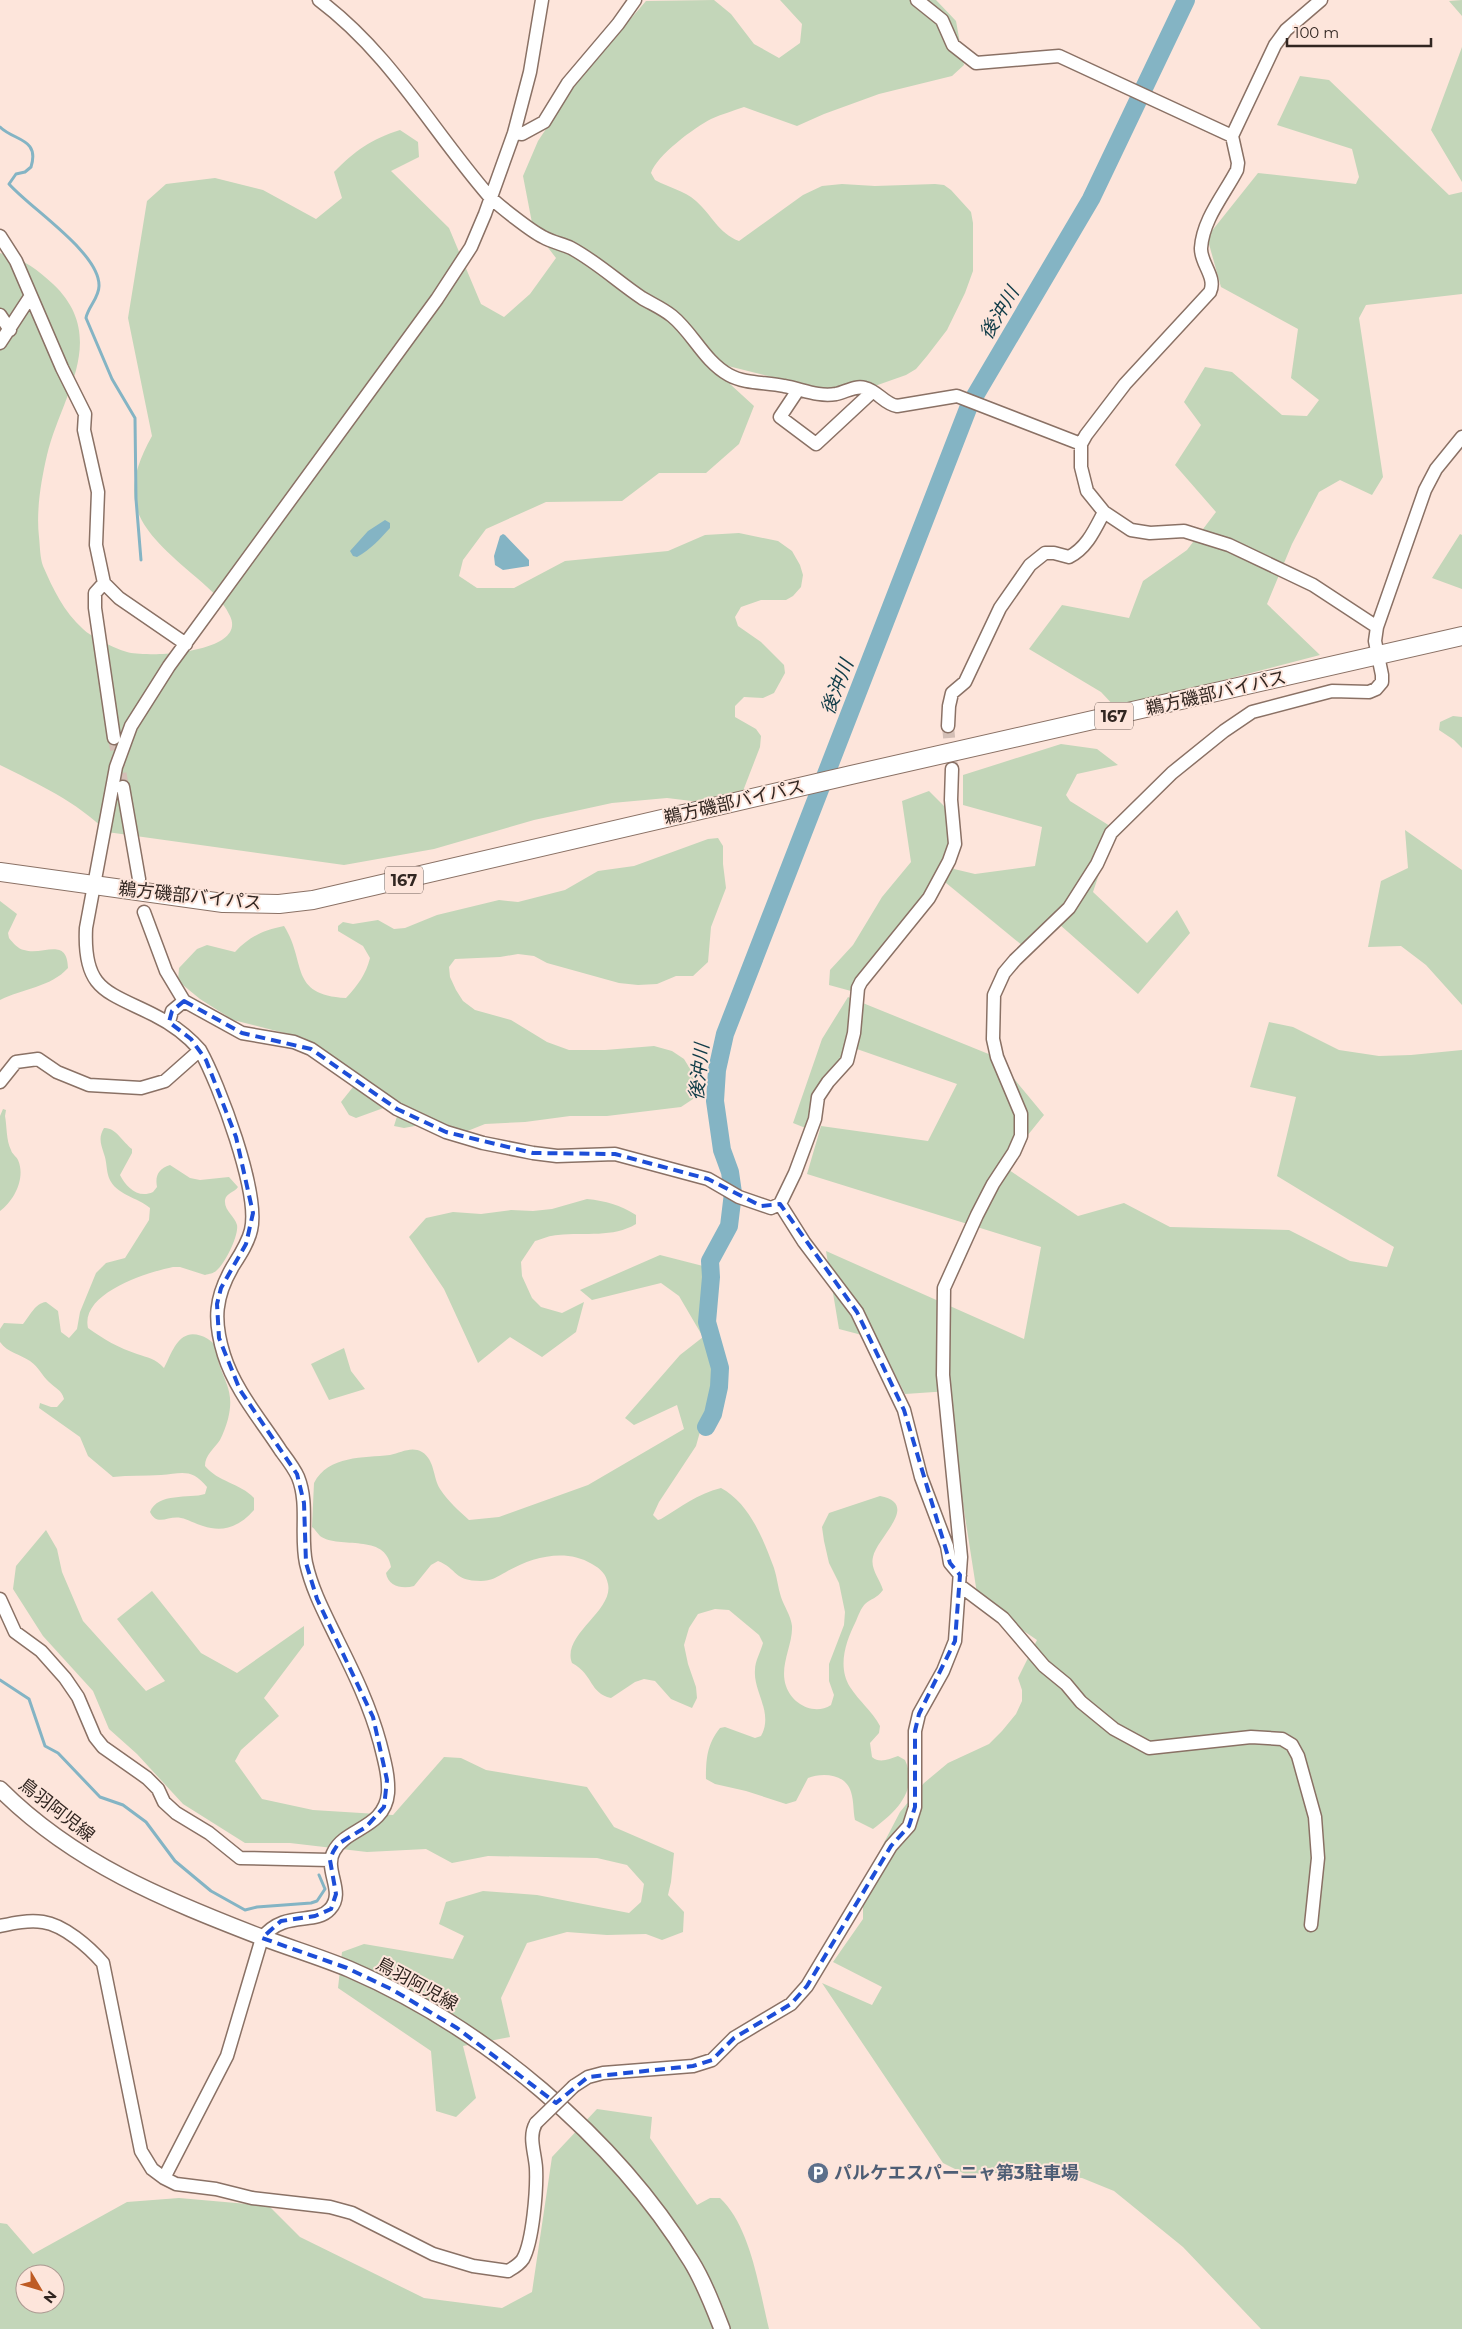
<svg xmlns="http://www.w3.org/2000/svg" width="1462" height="2329" font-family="Montserrat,'Noto Sans JP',sans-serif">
<rect width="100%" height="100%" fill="#fde5db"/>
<path fill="#c3d6b9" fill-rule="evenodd" d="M714 0 731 14 754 44 779 58 800 43 802 24 780 0H936L956 21 964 65 952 76 879 94 824 114 797 126 744 107C733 111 722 114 711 119 695 127 656 156 651 173L655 180C669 188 684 190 696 201 712 215 718 233 739 241L803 195 822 186 842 184 875 186 935 184 944 185 951 190 971 212 973 223V271L965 293 947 330 927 356 916 369 906 375 872 387 841 394 728 366 730 384 754 406 739 444 706 473H659L622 501 546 502 486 529 463 560 459 576 477 588H514L565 561 668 551 705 535 739 533 778 541 792 551 800 565 803 575 801 587 793 596 786 600H761L741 607 735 617 738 626 761 642 784 665 785 673 774 693 763 698 744 697 735 706V717L756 729 761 736 760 747 743 791 700 802 667 798 612 803 534 820 434 849 344 865 107 832C76 801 38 784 0 765V253C22 258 37 269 53 284 110 338 61 396 47 455 41 481 36 511 39 537 40 546 40 558 43 566 53 589 64 612 83 629 91 637 116 649 127 652 147 658 248 653 230 616 222 598 205 585 191 573 139 528 115 502 152 436L128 318 147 201 166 184 215 178 263 190 316 219 342 198 334 172C355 151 371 139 400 130L418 142 419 157 391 171 449 228 481 304 504 317 530 294 556 258 533 228 523 176 538 141 582 75 646 1Z
M1462 0V16L1449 1Z
M1462 47V182L1431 130Z
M1300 76 1329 80 1449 195 1462 192V294L1366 305 1359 318 1383 477 1372 495 1340 480 1319 492 1292 544 1267 604 1320 655 1116 708 1101 692 1029 649 1062 605 1129 618 1143 581 1187 550 1216 512 1175 465 1201 425 1184 402 1205 367 1232 372 1282 415 1307 416 1319 400 1291 378 1298 329 1221 287 1207 237 1258 173 1356 184 1359 177 1352 149 1277 125Z
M1460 534 1462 535V589L1432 578Z
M1453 716 1462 717V748L1454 740 1439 730 1440 722Z
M1061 744 1097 749 1118 765 1077 774 1066 795 1070 801 1110 826 1144 809 1108 847 1093 892 1147 943 1177 910 1190 933 1138 994 1059 924 1023 946 940 878 851 991 829 985 830 970 853 945 882 897 911 862 902 801 929 791 958 820 950 863 954 869 975 874 1035 866 1042 827 963 805V775Z
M1405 830 1462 870V1005L1426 965 1401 946 1368 947 1381 881 1408 868Z
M718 838 723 846V864L726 888 711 927 708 962 693 976H676L657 984 638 985 619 983 547 963 534 956 518 954 500 957 455 959 449 967 450 977 456 990 463 1001 475 1010 511 1020 547 1042 569 1050H605L654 1046 672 1051 684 1059 695 1077 696 1089 693 1099 681 1107 607 1116H570L525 1122 485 1124 465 1132 420 1125 404 1128 394 1126 398 1113 389 1106 356 1118 349 1115 341 1102 353 1087 355 1076 304 1038 233 1020 200 999 178 981 179 968 197 949 207 945 235 952C249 937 263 930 284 926 307 962 288 995 346 998 358 985 366 974 370 958L363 946 338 931V926L343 922 353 924 378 920 394 929 405 928 437 915 499 900 518 902 565 890 598 871 634 866 708 839Z
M0 901 17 914 8 933 9 938C13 943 18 949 24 950 43 956 67 936 68 968 51 987 22 989 0 1000Z
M848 997 996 1057 1044 1115 1003 1166 1078 1216 1124 1203 1170 1227 1289 1230 1350 1261 1387 1267 1394 1247 1277 1176 1296 1097 1250 1087 1269 1022 1293 1027 1339 1050 1379 1056 1411 1055 1462 1050V2329H1261L1183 2247 1114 2191 1082 2178 994 2173 965 2174 943 2163 822 1983 872 2005 882 1987 833 1962 863 1919V1883L900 1812 924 1783 948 1763 989 1744 1002 1731 1016 1714 1022 1701V1690L1018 1678 1037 1640 978 1600 958 1472 949 1391 905 1394 877 1339 839 1329 826 1251 1024 1339 1041 1247 807 1174 821 1126 928 1141 957 1084 854 1048 820 1084 808 1129 793 1123 822 1039Z
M3 1109 6 1110 5 1116C7 1126 6 1140 11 1150 12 1154 16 1156 18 1160 26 1178 14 1201 0 1211V1116Z
M104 1128C115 1127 123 1142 132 1149V1153L120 1175C126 1187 138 1199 153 1192L157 1187C155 1176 158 1169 170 1165L190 1178 200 1180 229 1177 238 1187C235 1192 226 1193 225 1200 224 1211 235 1216 237 1225 239 1235 225 1264 216 1271 214 1273 209 1274 205 1275L180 1267H173C148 1272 80 1293 88 1328 103 1339 119 1348 137 1354 148 1358 155 1358 164 1368 170 1357 175 1339 188 1335 198 1332 214 1340 217 1349 219 1354 218 1359 219 1364 227 1386 234 1394 228 1419 226 1426 223 1434 220 1440 214 1449 205 1455 205 1466 218 1482 240 1483 254 1498V1510C240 1526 224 1533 203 1526 195 1524 188 1519 181 1518 169 1515 157 1527 150 1512 158 1492 189 1499 205 1494L207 1487C192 1468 182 1473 161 1475 145 1476 129 1475 113 1477L88 1456 80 1437 39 1408 40 1403 51 1407H57L64 1399C62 1390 55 1388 49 1382 42 1376 39 1367 30 1361 20 1354 8 1353 0 1342V1329L4 1323 23 1324C30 1316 35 1303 46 1302L58 1311 61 1332 69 1338 77 1329 80 1312 96 1273 106 1263 125 1258 149 1220 150 1208C137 1197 116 1195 109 1178 106 1170 107 1162 104 1154 101 1144 98 1138 104 1128Z
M587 1199C606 1201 620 1205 636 1215V1224C613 1238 585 1232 558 1235 551 1235 542 1239 535 1241L521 1262 522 1276 532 1298 541 1307 562 1313 584 1302 576 1332 542 1357 510 1337 478 1363 444 1289 409 1237 426 1218 453 1212 481 1214 511 1210 533 1211 552 1209Z
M660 1255 703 1266 702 1311 714 1370 710 1396 696 1446 659 1502 653 1515 658 1520 661 1519C681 1507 697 1494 721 1488 749 1503 763 1538 774 1568 777 1577 778 1588 781 1597 784 1606 791 1616 792 1626 793 1645 779 1666 786 1686 792 1704 814 1716 831 1705L834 1695 829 1681V1664L844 1625 845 1612 839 1583 829 1563 824 1541 822 1527 829 1513 880 1496C921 1504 877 1537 873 1557 870 1569 880 1579 883 1590 876 1599 872 1598 865 1604 861 1608 858 1616 856 1621 846 1641 837 1666 850 1687 859 1701 872 1711 880 1726L879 1733 870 1743 872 1757C880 1764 889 1759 898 1756L905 1760C919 1790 896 1812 873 1829L855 1820C853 1811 854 1801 851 1792 846 1774 823 1772 808 1778L796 1801 786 1804 746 1791 715 1784 706 1779C706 1759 707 1744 720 1728L725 1727 755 1738 761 1736C774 1713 753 1691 755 1670 755 1661 761 1651 763 1643L759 1635 729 1610 715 1609 698 1614 689 1628 684 1645 688 1664 696 1687 697 1698 692 1708 671 1699 655 1681 644 1679 635 1682 611 1698C589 1693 594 1675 572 1663 561 1635 614 1611 608 1584 606 1574 601 1569 592 1564 565 1548 532 1557 506 1572 497 1577 491 1581 481 1581 453 1581 458 1569 438 1561L431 1565 414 1586C403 1589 388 1587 386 1573L391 1567C385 1532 340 1550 320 1536 317 1533 315 1529 312 1527L314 1483C328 1455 364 1458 390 1455 401 1453 411 1446 422 1452 435 1460 433 1478 440 1489 448 1501 459 1511 469 1520L499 1517 588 1485 684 1429 677 1405 634 1425 625 1418 680 1355 703 1337 679 1296 661 1283 592 1300 580 1290Z
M344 1348 351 1371 365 1389 329 1400 311 1364Z
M46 1530 57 1549 62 1572 83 1621 146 1691 165 1681 117 1619 152 1591 201 1653 237 1673 304 1626V1645L264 1698 279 1716 241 1750 235 1761 262 1799 313 1810 393 1815 444 1757 461 1758 486 1770 587 1787 614 1827 674 1853 671 1882 668 1895 684 1912 683 1932 662 1940 646 1934 607 1935 567 1932 527 1943 501 1998 510 2037 463 2046 476 2098 456 2117 436 2111 431 2051 338 1988 342 1952 364 1944 453 1959 464 1936 439 1924 446 1902 483 1891 537 1895 629 1913 641 1902 644 1884 627 1865 597 1858 488 1856 452 1863 426 1849 367 1852 290 1843H245L183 1804 137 1754 109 1729 93 1691 43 1636 13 1589 16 1566Z
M597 2109 652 2117 650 2138 697 2205 710 2198H720C751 2227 759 2289 769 2329H0V2223L7 2224 33 2254 127 2202 179 2198 269 2206 300 2237 424 2298 502 2308 532 2292 552 2157ZM25 2274H55V2304H25Z"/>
<path fill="#84b4c4" d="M385 520 390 523V528C380 539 371 549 357 557L353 556 350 551 368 531Z
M503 534 505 535 529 560V566L503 570 495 565 494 556 500 536Z"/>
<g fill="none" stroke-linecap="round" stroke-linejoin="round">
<path stroke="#84b4c4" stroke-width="3" d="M0 127C14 141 40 138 31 167L25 172 16 174 9 184C31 209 100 253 99 286 99 298 88 307 86 318L112 379 135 418 136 499 141 560
M0 1680 29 1699 45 1746 58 1753 100 1797 123 1805 146 1822 175 1861 211 1891 245 1910 257 1907 311 1903 317 1901 325 1889 319 1875"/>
<path stroke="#84b4c4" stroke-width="18" d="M706 1427 713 1414 719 1387 720 1368 707 1322 711 1277 710 1261 729 1226 733 1193 730 1172 722 1150 715 1101 717 1070 725 1034 969 406 1091 199 1186 0"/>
<path stroke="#d4bfb6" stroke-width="12" stroke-dasharray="12 6" stroke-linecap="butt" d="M948 726 952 769
M114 738 123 787"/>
<g stroke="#8a7165" stroke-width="15">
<path id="minor" d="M319 0C391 54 431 129 489 196 499 206 531 231 543 237 552 242 562 244 571 248 597 262 618 282 642 298 652 304 662 308 672 316 693 333 704 361 729 375 745 384 767 382 784 386 802 389 817 397 836 394 846 392 855 385 865 388 878 391 884 404 897 406L957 396 1081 444
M917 0 942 20 953 45 976 63 1059 56 1232 136
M1321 0 1286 30 1275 45 1232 136 1238 163 1237 170C1224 195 1203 219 1201 248 1200 263 1217 277 1210 292L1125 384 1086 435 1081 444V467L1087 491 1104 512 1131 530 1150 533 1184 531 1229 545 1313 585 1377 627
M514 133 522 134 544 122 568 83 618 24 635 0
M0 236 16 261 62 368 85 414 84 430 98 492 96 545 104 583 95 593V608L114 738
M0 315 10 330
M0 343 30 297
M798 390 780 417 816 444 872 392
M104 583 119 598 186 644
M948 726 949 706 952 693 965 682 1000 608 1030 565 1045 553H1054L1069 557C1087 548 1095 529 1104 512
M123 787 139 879
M144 912 166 971 184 1001 242 1033 294 1042 311 1049 397 1109 446 1132 483 1143 533 1153 557 1156 615 1154 708 1179 739 1197 771 1208 780 1204 795 1173 815 1119 818 1097 828 1082 847 1061 854 1033 858 988 861 982 929 898 949 861 955 844 951 800 952 769
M169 1022 172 1011 184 1001
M0 1082 16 1062 38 1059 57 1072 89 1085 141 1088 165 1081 200 1050
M780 1204 804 1242 857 1312 904 1410 921 1477 947 1546 950 1563 960 1575
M959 1585 1003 1618 1044 1666 1066 1684 1081 1702 1114 1729 1149 1748 1251 1737 1282 1739 1292 1745 1298 1756 1315 1817 1318 1858 1311 1925
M0 1599 15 1632 41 1651 65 1678 78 1697 95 1737 103 1747 147 1778 158 1789 164 1802 176 1813 209 1833 240 1858 330 1860
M0 1926C14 1923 28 1920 43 1922 64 1925 89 1947 103 1963L141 2151 152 2169 164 2178 176 2184 216 2189 252 2198 330 2207 352 2213 433 2254 473 2266 508 2271C513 2268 519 2265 523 2259 533 2241 537 2189 536 2168 535 2152 528 2137 536 2123
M574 2086 588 2077 603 2073 693 2066 712 2060 734 2038 791 2004 807 1986 891 1846 909 1826 915 1807V1731L919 1714 943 1671 955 1641 961 1557 943 1375 944 1288 977 1215 993 1184 1014 1152 1021 1136V1114L997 1057 993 1039 994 995 1004 973 1015 960 1069 908 1097 864 1111 833 1172 773 1224 731 1252 712 1332 691 1369 692 1376 689 1382 682V675L1375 641 1377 627 1425 490 1436 469 1462 437
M164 2178 227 2056 262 1938C285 1909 315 1926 330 1909 346 1892 323 1870 334 1851 346 1828 385 1828 388 1793 389 1776 384 1759 380 1743 370 1706 354 1673 337 1639 325 1614 312 1590 306 1563 300 1535 309 1504 298 1477 294 1468 287 1459 281 1451 261 1420 235 1390 224 1355 213 1320 215 1297 233 1266 240 1255 248 1243 251 1230 260 1193 219 1084 200 1050 187 1035 172 1024 154 1015 106 991 83 990 86 928L116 767 131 726 169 666 437 299 471 247 485 214 514 133 530 72 542 0"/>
</g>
<g stroke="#8a7165" stroke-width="18">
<path id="major" d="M0 1789C74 1863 165 1900 261 1937 290 1948 320 1957 349 1969 483 2027 614 2136 691 2261 704 2282 713 2306 722 2329"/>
</g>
<g stroke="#8a7165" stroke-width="20">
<path id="highway" d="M0 872 223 903 279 904 313 900 851 775 1462 636"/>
</g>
<use href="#minor" stroke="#fff" stroke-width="12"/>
<use href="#major" stroke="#fff" stroke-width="15"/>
<use href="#highway" stroke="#fff" stroke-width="18"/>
<g stroke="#8a7165" stroke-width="15" stroke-linecap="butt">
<path id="minor-bridge" d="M536 2123 574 2086"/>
</g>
<use href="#minor-bridge" stroke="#fff" stroke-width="12"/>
</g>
<path fill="none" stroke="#1d4ed8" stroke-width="4" stroke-dasharray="10 6" stroke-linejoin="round" d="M184 1001 242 1033 311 1049 397 1109 446 1132 533 1153 615 1154 708 1179 761 1206 780 1204 857 1312 904 1410 950 1563 960 1575 955 1641 919 1714 915 1731V1807L909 1826 891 1846 807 1986 791 2004 734 2038 712 2060 693 2066 588 2077 556 2103 457 2028 393 1990 347 1968 262 1938 281 1921 315 1916 331 1909 336 1894 330 1860 333 1852 338 1844 366 1827 384 1807 387 1780 373 1717 317 1599 306 1563 304 1503 297 1474 240 1390 219 1338 217 1304 221 1288 246 1244 253 1213 236 1137 206 1060 191 1039 169 1022 172 1011Z"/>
<defs>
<g id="parking-disc" transform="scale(1.125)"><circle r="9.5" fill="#5c6f8a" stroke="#fde5db"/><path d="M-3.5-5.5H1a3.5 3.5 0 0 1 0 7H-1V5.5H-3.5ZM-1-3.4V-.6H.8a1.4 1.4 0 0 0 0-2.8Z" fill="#fff"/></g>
</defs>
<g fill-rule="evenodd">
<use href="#parking-disc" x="818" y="2173"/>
</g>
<g text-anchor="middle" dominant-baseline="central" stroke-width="4" stroke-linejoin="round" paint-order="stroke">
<g fill="#fde5db" stroke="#6e5f59" stroke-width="1">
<rect x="1095" y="702.5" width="38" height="27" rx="4"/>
<rect x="385" y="866.5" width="38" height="27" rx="4"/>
</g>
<g font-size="16" font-weight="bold" fill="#312621">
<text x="1114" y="716">167</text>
<text x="404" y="880">167</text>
</g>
<g font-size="18" fill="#312621" stroke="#fde5db">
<text transform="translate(1216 693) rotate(-13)">鵜方磯部バイパス</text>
<text transform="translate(734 802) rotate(-13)">鵜方磯部バイパス</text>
<text transform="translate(190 896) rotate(6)">鵜方磯部バイパス</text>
<text transform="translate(57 1810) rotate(38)">鳥羽阿児線</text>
<text transform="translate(417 1984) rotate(29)">鳥羽阿児線</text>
</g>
<g font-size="18" font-weight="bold" fill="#4e5e75" stroke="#fde5db" text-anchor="start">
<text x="834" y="2173">パルケエスパーニャ第3駐車場</text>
</g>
<g font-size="19" font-style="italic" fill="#0e3b47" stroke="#fde5db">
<text transform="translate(999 313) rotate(-59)">後沖川</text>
<text transform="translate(837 687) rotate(-69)">後沖川</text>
<text transform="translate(699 1072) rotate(-84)">後沖川</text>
</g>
</g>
<g transform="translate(40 2289) rotate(128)"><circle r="24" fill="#fde5db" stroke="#ab9991"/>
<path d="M0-4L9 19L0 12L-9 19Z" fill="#be5b24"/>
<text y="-8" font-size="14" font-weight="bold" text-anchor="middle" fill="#312621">N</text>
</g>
<path d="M1287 38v8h144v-8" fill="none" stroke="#312621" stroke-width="2.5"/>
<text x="1294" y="38" font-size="15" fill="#312621" stroke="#fde5db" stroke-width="4" paint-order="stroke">100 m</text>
</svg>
